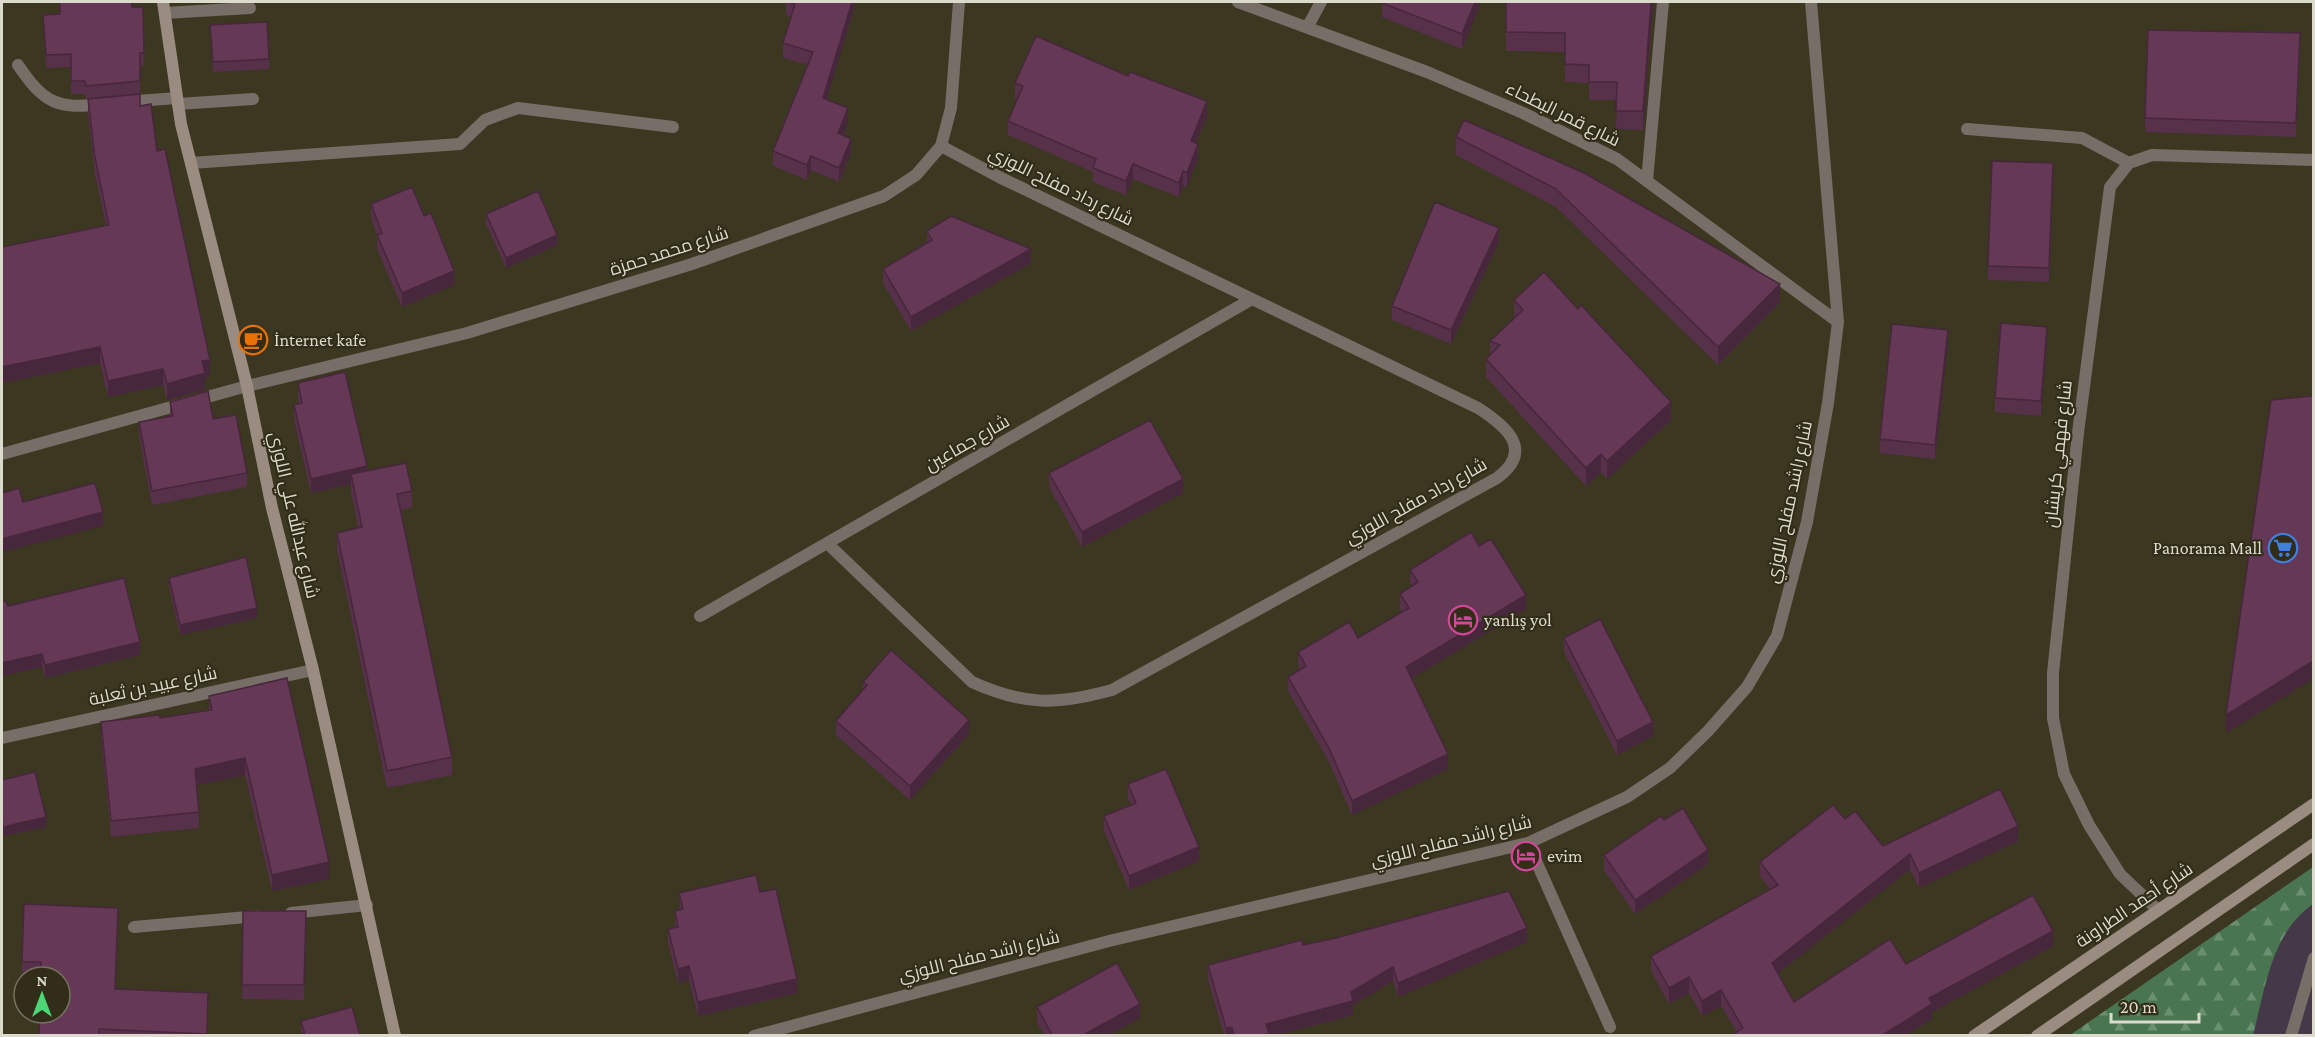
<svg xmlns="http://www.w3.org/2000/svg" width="2315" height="1037" font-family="'Crimson Pro',Cairo,serif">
<defs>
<pattern id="forest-firs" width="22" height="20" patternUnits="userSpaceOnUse" patternTransform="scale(1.5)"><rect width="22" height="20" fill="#497651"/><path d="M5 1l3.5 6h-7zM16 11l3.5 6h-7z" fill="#6b8f71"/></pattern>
</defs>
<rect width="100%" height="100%" fill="#3b3721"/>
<path fill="#453949" d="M2313 867V1035L2070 1036 2195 949Z"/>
<path fill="url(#forest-firs)" d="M2313 867V904C2271 933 2265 990 2253 1035H2070Z"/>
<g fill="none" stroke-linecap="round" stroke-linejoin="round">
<path stroke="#776e67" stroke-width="12" d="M165 13 250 8
M18 65C45 105 58 109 104 104
M124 102 177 98
M178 104 253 99
M1967 129 2082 138 2129 163
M191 163 460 144 485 120 518 108 673 127
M1647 181 1663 2
M291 913 367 905
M134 927 258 916
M2291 1036 2314 958"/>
<path stroke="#776e67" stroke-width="12" d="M1238 2 1427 72 1523 113 1617 159 1838 322
M1308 26 1321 2
M2 454 247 386 467 333 692 264 884 196 916 175 941 146 951 108 959 2
M828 544 972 682C1025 706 1056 705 1112 690L1497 478C1535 450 1506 426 1478 408L999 177 941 146
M700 616 1252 299
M2 738 313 670
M1528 843 1610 1027
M2158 910 2120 874 2089 825 2064 774 2053 718V673L2078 433 2110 187 2129 163 2152 155 2314 160
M754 1036 1109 941 1528 843 1627 797 1670 768 1708 731 1747 687 1777 636 1807 522 1828 403 1838 322 1811 2"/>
<path stroke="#9b8c81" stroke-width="12" d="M163 2 181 124 247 386 272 508 313 670 395 1036
M1974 1036 2314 804
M2037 1036 2314 844"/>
</g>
<path fill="#57304a" d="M786 2H856L826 99 848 123 843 135 851 153 839 182 811 170 807 180 773 166V151L808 65 783 58V43L791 17 786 15Z
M1481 2 1462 49 1382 17V3Z
M1506 2H1653L1643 130 1616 129 1617 100H1589V83L1565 82V52L1506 51Z
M132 7H143L144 65H140V94L86 99 85 94H71V67L46 68 43 15Z
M210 25 269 59V69L213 72Z
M2300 47 2296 137 2145 132V118Z
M1015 83 1207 116 1196 143 1198 158 1187 187 1183 186 1179 197 1133 179 1126 195 1093 182V172L1008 135V121L1018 99 1015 98Z
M88 99 140 106 157 151 210 376 205 377V389L167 400 163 385 108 397 100 363 2 383 106 225 95 174 88 115Z
M1456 137 1780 302 1718 365 1556 207 1456 155Z
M2053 177 2049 282 1988 280V266Z
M371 204 424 216 454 285 402 307 377 249V235L371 218Z
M486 214 557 245 506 268 486 224Z
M927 231 1031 263 911 331 883 283V269L927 243Z
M1499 242 1451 344 1392 320V306Z
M1514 300 1671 420 1607 479 1601 472 1586 486 1486 377V359L1490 355V341L1514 319Z
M2047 341 2041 416 1995 412V398Z
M1948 344 1935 459 1880 453V439Z
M298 383 367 471 412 491V508L401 510 452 757V775L387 788 337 550V533L358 528 351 491V484L311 493 294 420V405L299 404 298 397Z
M170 402 213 419 247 473V487L152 505 139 436V422L170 416Z
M1049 473 1183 493 1082 547 1049 487Z
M1479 546 1526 609 1411 678 1448 769 1352 815 1329 762 1288 691V677L1300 670 1298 666V652L1358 638 1402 612 1400 608V594L1412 586 1410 584V570Z
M169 578 257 618 180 635 169 587Z
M2 602 8 606 140 655 45 678 42 667 2 676Z
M1564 638 1653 736 1617 755 1564 652Z
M863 682 969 734 910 800 836 735V721L863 690Z
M209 696 329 879 272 891 245 775 197 785 199 812V828L111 837 101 738V722L160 718 209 711Z
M2 780 46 827 3 836 2 829Z
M1128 784 1199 861 1129 890 1104 831V816L1131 805 1128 798Z
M1845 819 1883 846 2018 841 1919 888 1910 869 1778 973 1794 1002 1906 964 2053 946 1932 1012V1019L1737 1032 1721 1006 1702 1016 1689 993 1669 1004 1651 971V956L1770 889 1760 877V862Z
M1664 820 1708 864 1635 914 1604 870V855Z
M760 892 797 993 698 1016 689 980 678 983 668 943V929L675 927V911L680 910 679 893Z
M243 911H306L304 1000 242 999Z
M118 922 115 989 208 1007 207 1035H39L41 976 22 975V962Z
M1527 942 1398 997 1393 981 1353 1005V1015L1277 1035H1224L1208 980V965L1303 945Z
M1037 1007 1140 1018 1109 1035H1044L1037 1022Z
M301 1021 360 1035H303L301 1031Z"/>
<path fill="#47273c" d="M852 2H856L823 112V98Z
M1475 2H1481L1462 49V34Z
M1651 2H1653L1643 130V111Z
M1207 101V116L1191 155V141Z
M848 108V123L838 147V133Z
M851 139V153L839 182V168Z
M1198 144V158L1187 187V173Z
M811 156V170L807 180V165Z
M2053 163V177L2049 282V268Z
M1133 164V179L1126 195V181Z
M1183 171V186L1179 197V183Z
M1499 228V242L1451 344V330Z
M557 235V245L506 268V258Z
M1031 249V263L911 331V317Z
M454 271V285L402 307V293Z
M1780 284V302L1718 365V347Z
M2047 327V341L2041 416V401Z
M1948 330V344L1935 459V445Z
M100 347V363L2 383V367Z
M210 360V376L205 377V389L167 400V384L202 361Z
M163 369V385L108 397V381Z
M1671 402V420L1607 479V461Z
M1601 454V472L1586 486V468Z
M367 466V480L351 474V484L311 493V479Z
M1183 479V493L1082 547V532Z
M103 512V526L2 552V539Z
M1526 595V609L1406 682V667Z
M257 608V618L180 635V625Z
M140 642V655L45 678V665Z
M42 654V667L2 676V663Z
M2313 661V679L2226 733V715Z
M969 720V734L910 800V786Z
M1653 722V736L1617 755V741Z
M1448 754V769L1352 815V801Z
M245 758V775L195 786V769Z
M46 817V827L3 836V827Z
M2018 826V841L1919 888V873Z
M1199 847V861L1129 890V876Z
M1708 850V864L1635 914V900Z
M1910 854V869L1772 978V963Z
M329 862V879L272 891V875Z
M1527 928V942L1398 997V983Z
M2053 931V946L1932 1012V1019L1906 1035H1883L1929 998Z
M689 966V980L678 983V969Z
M1393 967V981L1353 1005V1015L1277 1035H1262L1266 1024 1351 992Z
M1689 977V993L1669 1004V988Z
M797 979V993L698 1016V1002Z
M1721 990V1006L1702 1016V1001Z
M1140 1004V1018L1109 1035H1083Z
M1232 1027V1035H1226V1028Z"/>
<path fill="#653856" stroke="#47273c" stroke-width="1.5" d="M60 2H132V7H143L144 53H140V81L86 86 85 81H71V54L46 55 43 15 60 14Z
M787 2H852L823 98 848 108 838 133 851 139 839 168 811 156 807 165 773 151 813 52 783 43 795 4Z
M1382 2H1475L1462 34 1382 3Z
M1506 2H1651L1643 111H1616L1617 82H1589V65L1565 64V33L1506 32Z
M267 22 269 59 213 62 210 25Z
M2148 30 2300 33 2296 123 2145 118Z
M1036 36 1128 76 1130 72 1207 101 1191 141 1198 144 1187 173 1183 171 1179 183 1133 164 1126 181 1093 168 1096 159 1008 121 1023 86 1015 83Z
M140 94V106L151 104 157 151 165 149 210 360 202 361 205 373 167 384 163 369 108 381 100 347 2 367V247L109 225 95 158 88 99Z
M1464 120 1584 173 1780 284 1718 347 1556 189 1456 137Z
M1992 161 2053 163 2049 268 1988 266Z
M412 187 424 216 431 213 454 271 402 293 377 235 382 233 371 204Z
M538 191 557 235 506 258 486 214Z
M1435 202 1499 228 1451 330 1392 306Z
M951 216 1031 249 911 317 883 269 932 240 927 231Z
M1544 272 1578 309 1581 305 1671 402 1607 461 1601 454 1586 468 1486 359 1500 345 1490 341 1523 310 1514 300Z
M2001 323 2047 327 2041 401 1995 398Z
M1892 324 1948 330 1935 445 1880 439Z
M345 372 367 466 311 479 294 405 302 403 298 383Z
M208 391 213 419 236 415 247 473 152 491 139 422 173 416 170 402Z
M2313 396V661L2226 715 2271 400Z
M1150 420 1183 479 1082 532 1049 473Z
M406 463 412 491 397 494 452 757 387 771 337 533 362 527 351 474Z
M95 483 103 512 2 539V493L19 488 23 502Z
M1471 532 1479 546 1491 539 1526 595 1406 667 1448 754 1352 801 1329 748 1288 677 1306 666 1298 652 1349 622 1358 638 1409 608 1400 594 1418 582 1410 570Z
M246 557 257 608 180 625 169 578Z
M124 578 140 642 45 665 42 654 2 663V602L6 601 8 606Z
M1600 619 1653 722 1617 741 1564 638Z
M891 650 969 720 910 786 836 721 867 685 863 682Z
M287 678 329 862 272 875 245 758 195 769 199 812 111 821 101 722 159 715 160 718 212 710 209 696Z
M1166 769 1199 847 1129 876 1104 816 1136 803 1128 784Z
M35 772 46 817 3 827 2 819V780Z
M2000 789 2018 826 1919 873 1910 854 1772 963 1794 1002 1890 939 1906 964 2033 895 2053 931 1929 998 1932 1004 1883 1035H1732L1743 1028 1721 990 1702 1001 1689 977 1669 988 1651 956 1778 885 1760 862 1833 805 1845 819 1855 811 1883 846Z
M1683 808 1708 850 1635 900 1604 855 1661 816 1664 820Z
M756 875 760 892 776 889 797 979 698 1002 689 966 678 969 668 929 678 927 675 911 683 909 679 893Z
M1509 891 1527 928 1398 983 1393 967 1351 992 1353 1001 1266 1024 1269 1034 1262 1035H1234L1232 1027 1226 1028 1208 965 1302 940 1303 945 1336 938Z
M24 904 118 908 115 989 208 993 207 1034 99 1029V1035H39L40 1013H60V977H41V962H22Z
M243 911H306L304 985H242Z
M1117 963 1140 1004 1083 1035H1052L1037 1007Z
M352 1007 360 1035H305L301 1021Z"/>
<defs>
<g id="cafe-ring" transform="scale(1.5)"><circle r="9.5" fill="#312d18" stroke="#e8710a" stroke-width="1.5"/><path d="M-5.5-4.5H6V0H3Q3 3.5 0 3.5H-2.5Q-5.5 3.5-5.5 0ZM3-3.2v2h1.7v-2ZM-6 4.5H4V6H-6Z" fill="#e8710a"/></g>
<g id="supermarket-ring" transform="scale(1.5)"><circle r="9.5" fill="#312d18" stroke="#3f7fe0" stroke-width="1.5"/><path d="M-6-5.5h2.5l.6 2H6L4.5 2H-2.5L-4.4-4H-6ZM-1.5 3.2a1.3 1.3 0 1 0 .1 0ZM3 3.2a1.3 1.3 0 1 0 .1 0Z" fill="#3f7fe0"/></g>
<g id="hotel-ring" transform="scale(1.5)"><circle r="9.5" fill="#312d18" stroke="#d1479c" stroke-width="1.5"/><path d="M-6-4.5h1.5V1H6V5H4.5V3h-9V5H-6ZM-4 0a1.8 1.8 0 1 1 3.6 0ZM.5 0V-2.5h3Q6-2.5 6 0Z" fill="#d1479c"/></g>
</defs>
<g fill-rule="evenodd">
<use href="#cafe-ring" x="253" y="340"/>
<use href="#supermarket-ring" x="2283" y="548"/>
<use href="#hotel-ring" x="1463" y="620"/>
<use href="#hotel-ring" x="1526" y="856"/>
</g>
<g text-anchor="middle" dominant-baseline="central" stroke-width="4.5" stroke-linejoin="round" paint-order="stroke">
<g font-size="18" fill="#dcdacd" stroke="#312d18">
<text transform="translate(1563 114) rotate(26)">شارع قمر البطحاء</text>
<text transform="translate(1061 186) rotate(26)">شارع رداد مفلح اللوزي</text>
<text transform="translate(669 251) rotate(-18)">شارع محمد حمزة</text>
<text transform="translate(967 443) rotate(-30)">شارع جماعين</text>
<text transform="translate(2058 454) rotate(-84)">شارع فهمي كريشان</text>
<text transform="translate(1416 501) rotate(-29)">شارع رداد مفلح اللوزي</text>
<text transform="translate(1789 502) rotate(-78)">شارع راشد مفلح اللوزي</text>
<text transform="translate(294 515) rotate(77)">شارع عبدالله علي اللوزي</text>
<text transform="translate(153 686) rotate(-12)">شارع عبيد بن ثعلبة</text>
<text transform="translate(1451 841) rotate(-14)">شارع راشد مفلح اللوزي</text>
<text transform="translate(2134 905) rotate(-34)">شارع أحمد الطراونة</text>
<text transform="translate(979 956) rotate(-14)">شارع راشد مفلح اللوزي</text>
</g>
<g font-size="18" fill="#dcdacd" stroke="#312d18" text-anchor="start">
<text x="274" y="340">İnternet kafe</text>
<text x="2262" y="548" text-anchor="end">Panorama Mall</text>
<text x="1484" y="620">yanlış yol</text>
<text x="1547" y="856">evim</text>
</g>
</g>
<rect width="2315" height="1037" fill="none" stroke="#dcdacd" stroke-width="6"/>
<g transform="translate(42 995)"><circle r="28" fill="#312d18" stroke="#757260" stroke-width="1.5"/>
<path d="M0-4.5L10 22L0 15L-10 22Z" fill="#4dd676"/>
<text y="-9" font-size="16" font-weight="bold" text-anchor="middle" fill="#dcdacd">N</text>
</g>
<path d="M2111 1013v9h88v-9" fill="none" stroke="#dcdacd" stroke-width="3"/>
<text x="2120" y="1013" font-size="18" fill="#dcdacd" stroke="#312d18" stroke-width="4.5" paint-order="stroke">20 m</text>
</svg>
